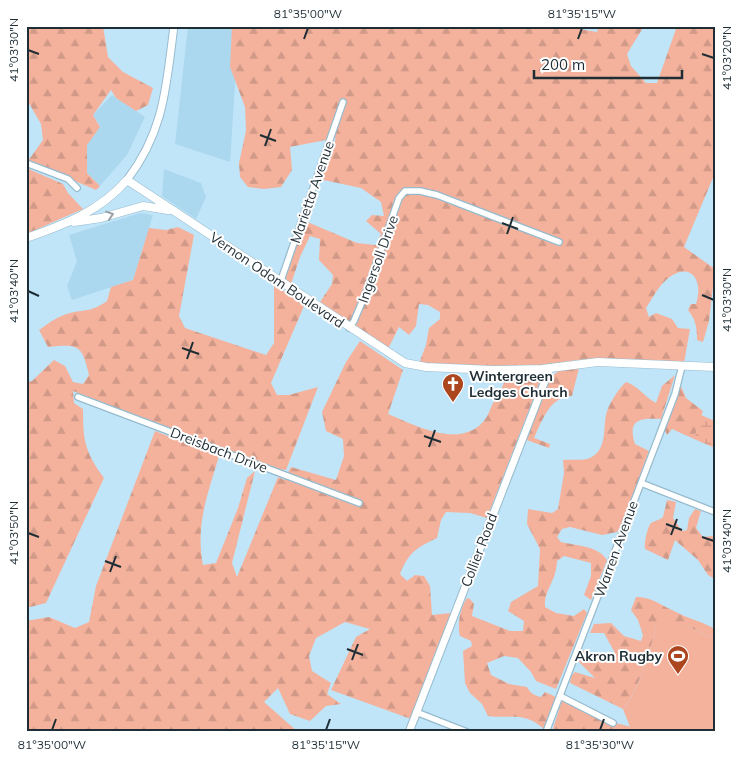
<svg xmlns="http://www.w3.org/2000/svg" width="741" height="758" font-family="Mulish,sans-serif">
<defs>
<pattern id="forest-firs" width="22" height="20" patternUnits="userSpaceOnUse" patternTransform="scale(1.25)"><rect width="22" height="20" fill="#f4b29c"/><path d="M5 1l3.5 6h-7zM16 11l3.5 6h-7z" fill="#d19987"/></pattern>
<pattern id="wetland-marsh" width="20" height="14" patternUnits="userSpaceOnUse" patternTransform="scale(1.25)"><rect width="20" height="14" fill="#f4b29c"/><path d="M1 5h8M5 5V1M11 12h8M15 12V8" fill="none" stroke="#d19987"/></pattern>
</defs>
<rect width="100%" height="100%" fill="#c0e5f9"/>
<path fill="#acd8ef" d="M188 26H239L230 162 175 144Z
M112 95 145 117 127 155 100 186 87 173V145L100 126 93 115Z
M164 169 201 183 206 197 196 219 162 196Z
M140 213 153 215 133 280 72 300 67 286 77 261 69 235Z"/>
<path fill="url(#forest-firs)" d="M26 26H103L108 57 123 72 153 88 148 105 136 111 116 98 111 90 93 115 100 127 87 145V173L100 186 96 190 28 161 43 140 41 124 26 98Z
M232 26H562L597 32 599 26H644L627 54 631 66 646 83H657L677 26H715V173L684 247 715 269 709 321 703 342 697 340C697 328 696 320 688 310L691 304H696C705 275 686 260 664 282 657 289 652 299 646 308L649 317 656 313 672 319 678 328 690 329 684 363C646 362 579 353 545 367L418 366 426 345 429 328 440 319V312L428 305 419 304 416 326 409 335 399 327 388 349 320 302 332 284 333 275 319 260 320 239 310 236 300 257 291 284 285 278 305 221 357 243 376 245 381 234 366 221 372 215 384 216 381 202 361 188 319 179 336 138 290 147 292 170 281 187 264 189 248 187 240 177 239 163 246 131 245 107 230 67Z
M26 168 63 184 68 193 83 209 26 234Z
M178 227 194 235 179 316 185 328 266 355 274 343V284L304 306 271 383 277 395H289L318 387 286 470 276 469 73 391 74 403 83 409C83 441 85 452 104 478L46 603 26 608V382L32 381 54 360 65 366 73 382 83 384 89 375C82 344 78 344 48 347L39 330C49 323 58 316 70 313 88 309 91 312 107 301L111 287 133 280 149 228 166 230Z
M360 341 403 370 388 414C415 425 458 449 483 422 487 418 490 410 492 405 497 395 504 388 505 377H538L539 384 487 518 470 513 446 512 441 520 437 538C416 548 409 552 400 574L407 581 415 575 424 576 430 586 432 615 451 613 411 719 331 690 356 637 370 629 345 622 316 638 309 656 312 671 331 683 327 694 341 704 326 706 310 721 290 714 278 688 264 702 298 732H26V621L49 617 75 628 89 622 96 586 155 431 219 456C208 494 195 525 203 565L216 563 238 508 247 478 255 471 232 563 237 577 278 477 284 480 291 467 336 480 344 456 343 439 326 431 322 412 346 362Z
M579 368 572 396C550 396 542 421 534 438L550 444 549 448 524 439 552 376 560 370Z
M675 375 661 419C640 418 627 419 635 444L649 451 623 523 617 532 602 535 570 527 562 529 557 537 561 542C577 546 597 545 607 560L591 600 584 595 591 576V563L564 556 557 561C556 583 544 589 545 607L556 613 574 616 584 609 587 613 556 689 536 681 531 672 518 658 504 656 487 663 491 675 509 684 527 687C530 693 535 696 541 697L545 692 556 697 545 730C525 711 512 719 488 716L482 704 470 693 465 683 463 651 472 646 471 641 460 636C457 625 460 608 467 598L470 599 474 604 472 616 510 631H523L524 621 508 611 511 602 538 586 540 549 527 524 528 509 552 513 558 509 564 473 563 460C570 459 583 461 590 458 607 450 603 430 606 415 608 405 618 389 626 382 640 387 643 396 656 403L662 386Z
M681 386 686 398 703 411 694 439 672 429 667 435 664 428Z
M667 500 676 502 673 518 682 531 687 530 689 518 695 509 701 511 696 528 703 537 712 536 715 538V579L708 575 698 560 675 540 668 560 645 549C644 543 647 528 651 523 654 521 660 520 663 517Z
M636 597C651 597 659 604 672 610 686 618 701 621 715 629V635L712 637 686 626 656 625C653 646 637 694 623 709L570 683 571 676 575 672 595 678 579 662 584 650 611 658 615 653 604 633H590L594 624 611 623 624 636 641 641 643 635 638 620 631 610Z
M562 700 599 719 653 732H552Z"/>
<path fill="url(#wetland-marsh)" d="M701 415 715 421V448L694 439Z"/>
<path fill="#f4b29c" d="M668 624 686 626 712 637 715 635V732H653L630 727 623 709C637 695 653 645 656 625Z"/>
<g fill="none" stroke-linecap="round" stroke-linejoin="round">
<g stroke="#97bbce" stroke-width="8">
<path id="minor" d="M26 163 68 179 77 188
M280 283 343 102
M349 328 354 321 367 290 399 198 405 191H420L437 195 559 242
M78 397 359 503
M641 483 715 512
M560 696 613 723
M416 712 467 732
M546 732 675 394 682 366"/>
</g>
<g stroke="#97bbce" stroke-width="9">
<path id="tertiary" d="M127 180C165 130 166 86 174 26
M409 732 550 368"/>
</g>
<g stroke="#97bbce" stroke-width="9">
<path id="secondary" d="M74 222 101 218 143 206 168 210
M26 238C64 225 100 211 127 180L405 363 426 367 493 370 542 369 598 362 715 367"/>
</g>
<use href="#minor" stroke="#fff" stroke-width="5.5"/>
<use href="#tertiary" stroke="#fff" stroke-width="7"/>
<use href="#secondary" stroke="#fff" stroke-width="8"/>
</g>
<defs><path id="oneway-chevron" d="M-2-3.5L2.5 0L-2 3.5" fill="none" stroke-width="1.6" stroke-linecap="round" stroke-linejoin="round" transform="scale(1.25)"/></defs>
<use stroke="#9aa0a4" href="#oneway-chevron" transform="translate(110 215) rotate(-18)"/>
<path fill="none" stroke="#1f2d35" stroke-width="2" d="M304 39 308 28M578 39 582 28M28 50 39 54M702 54 714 58M260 135 276 141M265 146 271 129M502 223 518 229M507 234 513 217M28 291 39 296M702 295 714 300M182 348 199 354M187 359 193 342M424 436 441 442M429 447 435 430M666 524 682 530M28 533 39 537M671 535 677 519M702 537 714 541M105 561 121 567M110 572 116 556M347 649 363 655M352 660 358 644M52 730 56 719M326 730 330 719M600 730 604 719"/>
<defs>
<g id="church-pin" transform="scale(1.125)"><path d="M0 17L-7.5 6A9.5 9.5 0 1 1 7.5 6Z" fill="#ac461f" stroke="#fff"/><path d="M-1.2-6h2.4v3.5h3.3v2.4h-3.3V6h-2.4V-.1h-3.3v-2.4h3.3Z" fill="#fff"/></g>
<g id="stadium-pin" transform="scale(1.125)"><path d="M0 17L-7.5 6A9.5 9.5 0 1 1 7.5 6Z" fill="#ac461f" stroke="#fff"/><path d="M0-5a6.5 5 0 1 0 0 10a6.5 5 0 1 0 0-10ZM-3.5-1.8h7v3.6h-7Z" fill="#fff"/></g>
</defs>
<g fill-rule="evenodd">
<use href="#church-pin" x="453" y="384"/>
<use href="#stadium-pin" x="678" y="656"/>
</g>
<g text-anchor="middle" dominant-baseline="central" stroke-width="4" stroke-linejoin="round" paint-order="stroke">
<g font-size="14" fill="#1f2d35" stroke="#fff">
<text transform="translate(312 192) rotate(-71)">Marietta Avenue</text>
<text transform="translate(378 259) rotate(-70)">Ingersoll Drive</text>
<text transform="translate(277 280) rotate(34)">Vernon Odom Boulevard</text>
<text transform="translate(219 450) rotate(21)">Dreisbach Drive</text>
<text transform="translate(616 549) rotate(-70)">Warren Avenue</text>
<text transform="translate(479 550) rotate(-69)">Collier Road</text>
</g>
<g font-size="14" font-weight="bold" fill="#1f2d35" stroke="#fff" text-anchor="start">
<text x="469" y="376">Wintergreen<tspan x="469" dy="16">Ledges Church</tspan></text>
<text x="662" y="656" text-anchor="end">Akron Rugby</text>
</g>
</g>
<rect width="741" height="758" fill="none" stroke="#ffffff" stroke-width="55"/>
<path d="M534 70v8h148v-8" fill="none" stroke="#1f2d35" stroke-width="2.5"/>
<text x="541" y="70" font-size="15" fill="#1f2d35" stroke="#ffffff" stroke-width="4" paint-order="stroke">200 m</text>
<rect x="28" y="28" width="686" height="702" fill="none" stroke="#1f2d35" stroke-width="2"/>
<g font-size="12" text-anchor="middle" fill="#1f2d35">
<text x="308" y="18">81°35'00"W</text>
<text x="582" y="18">81°35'15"W</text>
<text transform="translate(14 50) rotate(-90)" y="4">41°03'30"N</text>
<text transform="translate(727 58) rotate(-90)" y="4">41°03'20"N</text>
<text transform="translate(14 291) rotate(-90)" y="4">41°03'40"N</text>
<text transform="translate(727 300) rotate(-90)" y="4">41°03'30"N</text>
<text transform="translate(14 533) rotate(-90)" y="4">41°03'50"N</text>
<text transform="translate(727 541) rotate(-90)" y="4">41°03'40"N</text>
<text x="52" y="749">81°35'00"W</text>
<text x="326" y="749">81°35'15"W</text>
<text x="600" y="749">81°35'30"W</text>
</g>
</svg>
